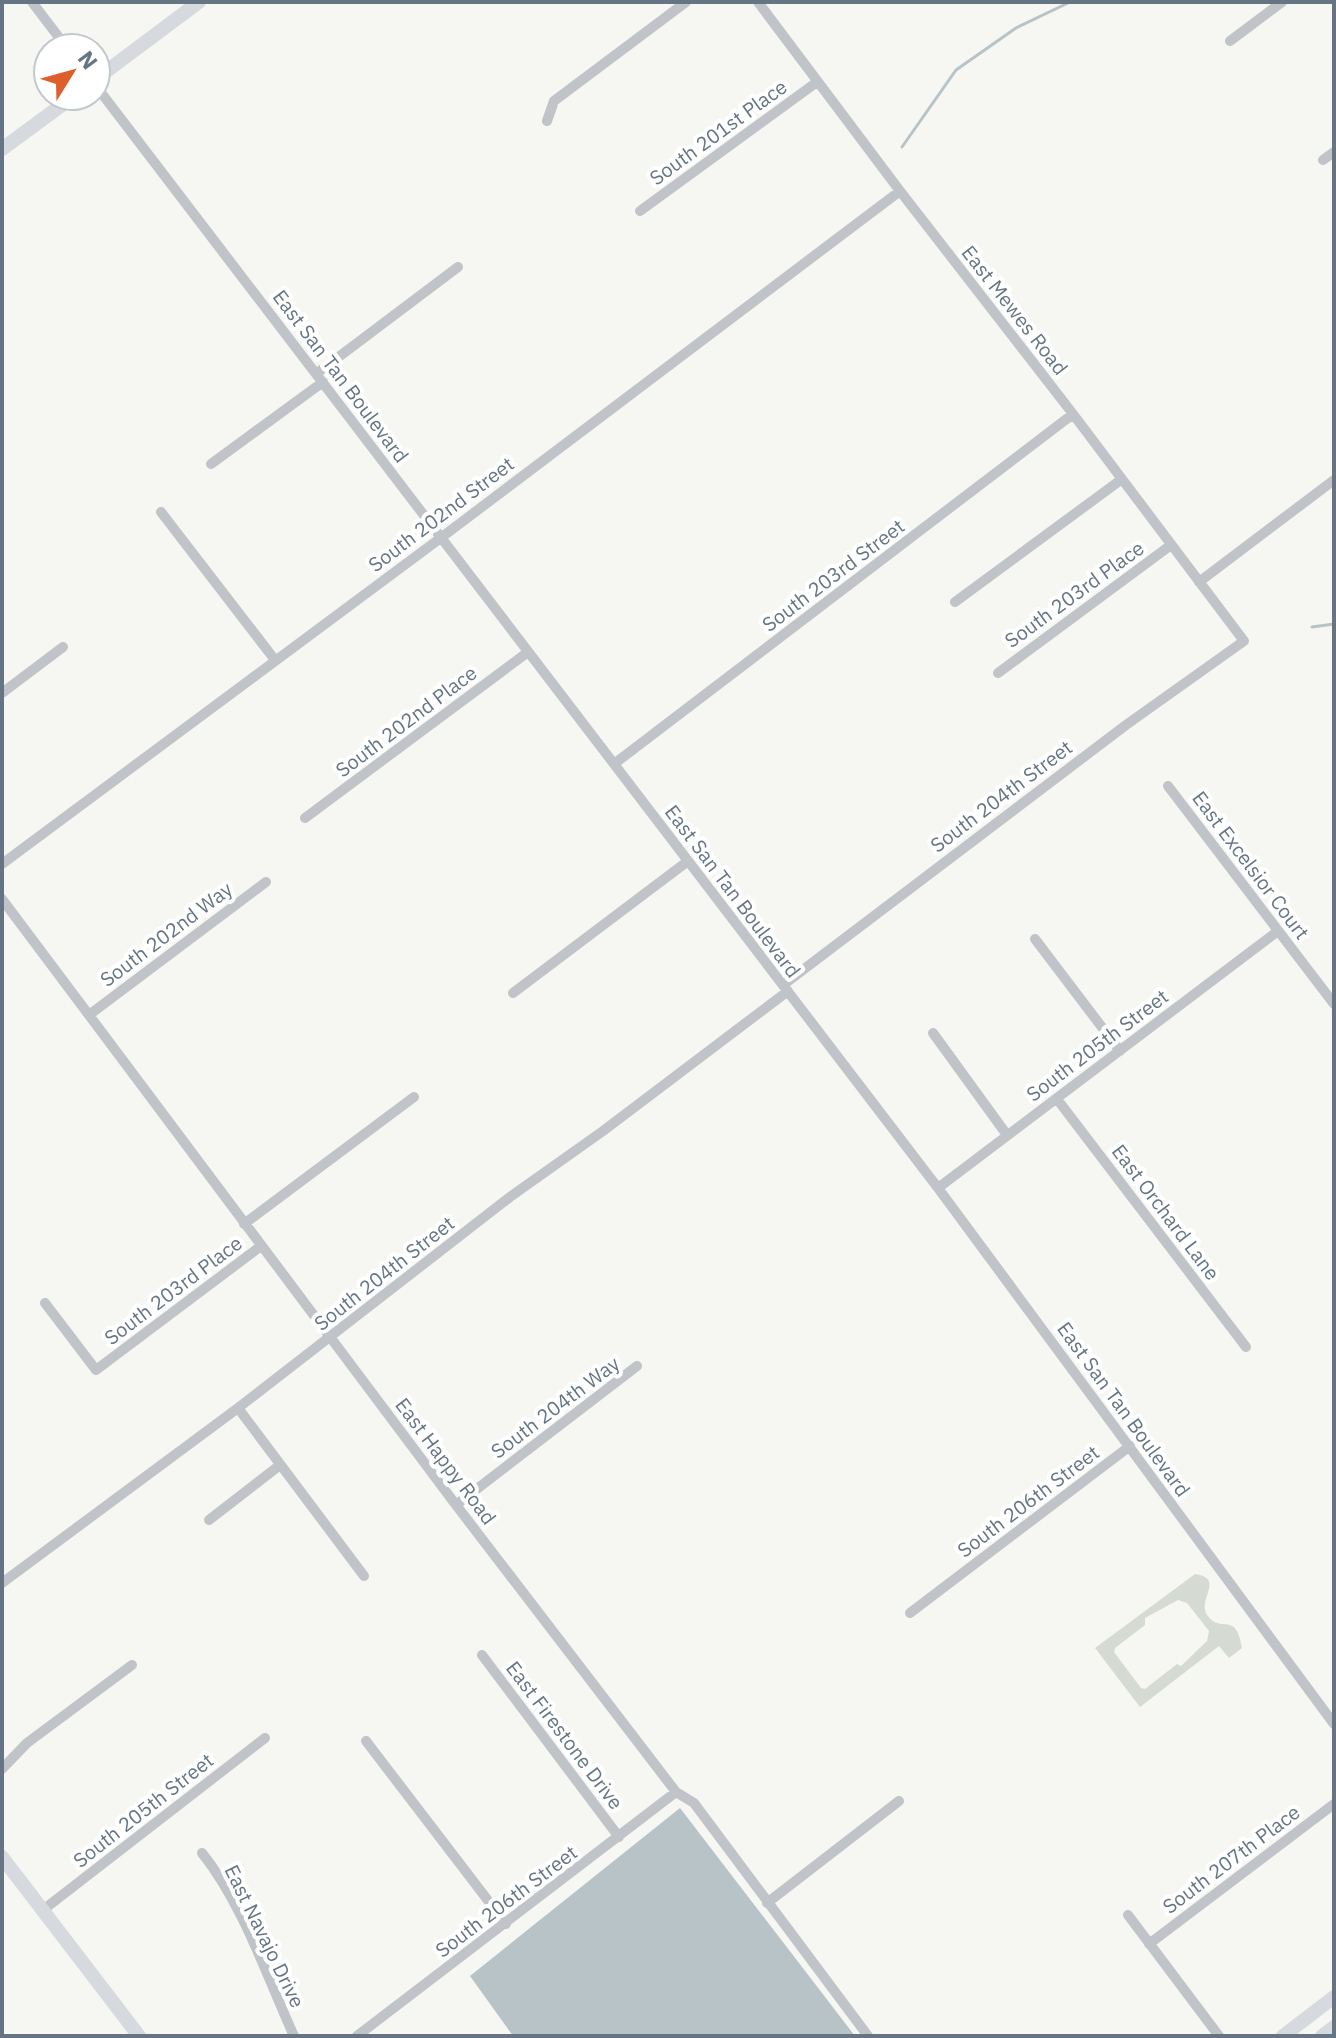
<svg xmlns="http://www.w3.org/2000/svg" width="1336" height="2038" font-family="'IBM Plex Sans',sans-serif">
<rect width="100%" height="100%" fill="#f6f7f3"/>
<path fill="#d5dbd3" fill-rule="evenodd" d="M1195 1574C1226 1579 1196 1599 1208 1616 1221 1634 1236 1610 1242 1648L1229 1658 1219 1646 1140 1707 1095 1648ZM1178 1600 1187 1603 1209 1631 1207 1641 1181 1666 1177 1664 1145 1689 1141 1688 1114 1652 1115 1648 1145 1625V1618Z"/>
<path fill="#b8c3c8" d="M680 1808 855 2036H513L470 1976Z"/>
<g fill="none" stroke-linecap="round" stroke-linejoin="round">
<path stroke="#b8c3c8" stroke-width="3" d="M902 147 956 70 1016 28 1070 2
M1312 627 1334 624"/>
<path stroke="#c0c3c7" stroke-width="10" d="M32 2 67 48
M758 2 900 191 1073 414 1244 641 1126 725 783 985
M1230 41 1282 2
M96 86 938 1188 1334 1724
M547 121 554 101 686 2
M1323 160 1334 152
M640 211 817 82
M316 374 458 267
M211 464 323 382
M161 512 275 660
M1199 582 1334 480
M955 602 1122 479
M998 673 1171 545
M2 693 63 647
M614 764 1073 414
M1168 786 1334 1004
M305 818 528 652
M2 864 442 537 900 191
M2 899 456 1505 676 1792 694 1803 868 2036
M1035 939 1120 1051
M513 993 688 861
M89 1015 266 882
M933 1033 1007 1135
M1057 1099 1246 1347
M938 1188 1278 931
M244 1224 414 1097
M45 1303 96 1370 261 1246
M238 1408 364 1576
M456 1505 637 1366
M209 1520 280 1465
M2 1583 238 1408 510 1197 603 1131 788 991
M910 1613 1130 1446
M482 1655 619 1837
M366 1741 506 1924
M2 1769 27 1743 132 1665
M202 1853C243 1904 267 1977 294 2036
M767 1903 899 1801
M43 1910 265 1738
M1128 1915 1219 2036
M1149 1944 1334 1804
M357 2036 676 1792"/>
<path stroke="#d6dade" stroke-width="14" d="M96 79 199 2
M2 149 74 96
M2 1857 139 2036
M1283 2036 1334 1997
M1322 2036 1334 2027"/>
</g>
<g text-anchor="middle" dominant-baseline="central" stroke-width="8" stroke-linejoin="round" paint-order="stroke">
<g font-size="20" fill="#667584" stroke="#fff">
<text transform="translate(718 132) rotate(-36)">South 201st Place</text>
<text transform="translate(1015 310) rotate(52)">East Mewes Road</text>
<text transform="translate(341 376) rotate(53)">East San Tan Boulevard</text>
<text transform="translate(441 514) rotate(-37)">South 202nd Street</text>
<text transform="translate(833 575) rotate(-37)">South 203rd Street</text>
<text transform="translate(1074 594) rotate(-36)">South 203rd Place</text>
<text transform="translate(406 721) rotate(-37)">South 202nd Place</text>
<text transform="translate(1001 796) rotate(-37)">South 204th Street</text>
<text transform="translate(1251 865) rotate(53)">East Excelsior Court</text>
<text transform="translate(733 891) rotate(53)">East San Tan Boulevard</text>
<text transform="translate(166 934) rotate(-37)">South 202nd Way</text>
<text transform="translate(1097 1045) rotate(-37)">South 205th Street</text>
<text transform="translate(1166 1212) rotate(53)">East Orchard Lane</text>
<text transform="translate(384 1273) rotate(-38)">South 204th Street</text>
<text transform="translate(173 1290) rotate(-37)">South 203rd Place</text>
<text transform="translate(555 1407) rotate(-37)">South 204th Way</text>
<text transform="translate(1124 1409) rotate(54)">East San Tan Boulevard</text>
<text transform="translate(446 1461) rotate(53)">East Happy Road</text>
<text transform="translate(1028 1501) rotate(-37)">South 206th Street</text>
<text transform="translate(565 1735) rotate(53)">East Firestone Drive</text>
<text transform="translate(143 1810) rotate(-38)">South 205th Street</text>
<text transform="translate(1231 1859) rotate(-37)">South 207th Place</text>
<text transform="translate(506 1901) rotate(-37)">South 206th Street</text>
<text transform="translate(265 1936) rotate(64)">East Navajo Drive</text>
</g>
</g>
<rect width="1336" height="2038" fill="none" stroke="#667584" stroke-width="8"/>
<g transform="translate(72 72) rotate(53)"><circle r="38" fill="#ffffff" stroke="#c2c8ce" stroke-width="2"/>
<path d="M0-6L14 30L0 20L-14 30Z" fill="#de5f2c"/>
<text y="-12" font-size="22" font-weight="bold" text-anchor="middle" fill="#667584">N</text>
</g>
</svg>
